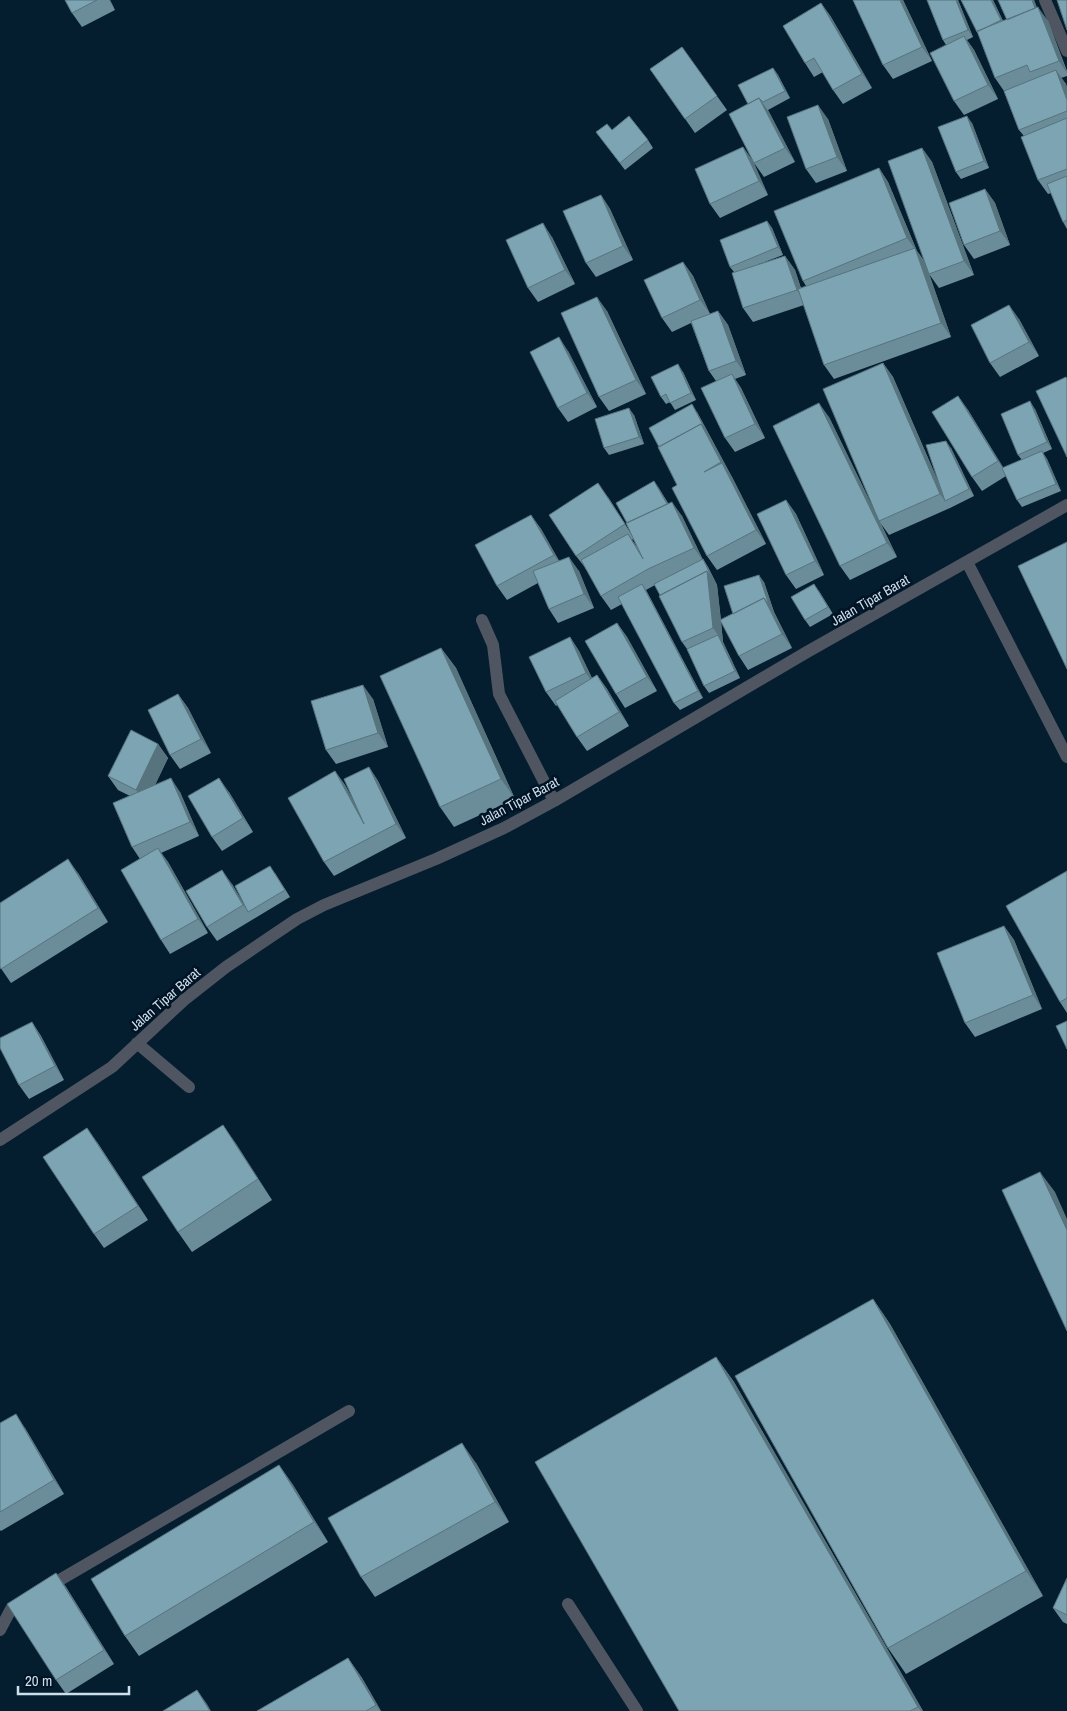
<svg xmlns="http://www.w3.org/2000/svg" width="1067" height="1711" font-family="'Archivo Narrow',sans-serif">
<rect width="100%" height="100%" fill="#041e30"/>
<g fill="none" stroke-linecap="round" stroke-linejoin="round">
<path stroke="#4f5662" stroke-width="12" d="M1045 0 1067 51
M967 562 1067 757
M482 620 493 645 499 694 554 801
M137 1043 189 1087
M0 1140 112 1067 184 1000 226 967 297 919 324 905 436 859 504 828 554 801 807 652 1067 505
M46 1588 349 1411
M568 1604 637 1711
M0 1630 11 1609 24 1601"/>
</g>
<path fill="#6b8d99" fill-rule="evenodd" d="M65 0H110L115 10 82 27 72 13Z
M853 0H903L932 61 893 79 883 65Z
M927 0H958L973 37 967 40 974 50 998 99 964 115 954 101 946 45 943 40Z
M961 0H993L1003 21 1007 20 998 0H1034L1037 8 1048 21 1067 71V76L1061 78 1066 84 1067 88V229L1063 222 1051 193 1048 194 1038 180 1024 136 1019 130 1004 91 995 78 977 31Z
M821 3 831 17 872 88 843 104 833 90 823 72 814 77 805 63Z
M682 47 727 110 695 133 650 69Z
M773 68 778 75 790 98 768 110 795 162 764 177 754 163 748 104Z
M828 119 847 171 816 183 806 169Z
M972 123 989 168 961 179 956 172Z
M612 130 648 140 653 148 625 170 596 132Z
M743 147 753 161 768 195 720 218 710 204Z
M922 148 932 162 974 275 939 288 929 274Z
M879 168 888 182 917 251 925 262 951 337 834 379 824 365 804 305 753 322 743 308 734 272 730 267 767 221 772 228 783 255 759 264 785 256 795 270 801 288 806 286 803 281Z
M985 189 995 203 1010 245 974 259 964 245Z
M601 195 610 209 633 260 596 277 586 263Z
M552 237 575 284 538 302 528 288Z
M683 262 693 276 710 314 718 311 728 325 746 375 735 379 741 388 765 438 735 452 725 438 716 381 709 371 691 323 672 332 662 318Z
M607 311 646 394 609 411 599 397Z
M1019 319 1039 356 1000 377 990 363Z
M568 351 597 407 568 422 558 408Z
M883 363 893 377 938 481 951 448 974 496 950 508 889 535 879 521Z
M683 372 696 400 675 410 670 402 666 404 661 397Z
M958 396 968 410 1003 468 1022 460 1018 455 1035 409 1052 449 1043 453 1047 459 1061 491 1022 507 1017 500 1006 476 982 491 972 477Z
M697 412 732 477 766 544 717 570 707 556 677 485Z
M634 415 644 444 609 455 604 448Z
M829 417 897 557 850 580 840 566Z
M654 481 668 503 682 516 703 560V559L708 567 717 585 721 620 733 614 764 582 774 612 792 648 748 670 739 656 721 621 723 642 740 678 709 693 704 686 687 649 682 642 655 585 646 590 703 698 680 710 674 703 622 604 611 610 601 596 587 570 576 556 608 497 630 532ZM633 539 638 548 632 540Z
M786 500 796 514 824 575 796 589 786 575Z
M531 515 541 529 559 561 579 571 594 608 558 623 549 609 538 583 507 600 497 586Z
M819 591 833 614 810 627 805 620Z
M617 623 627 637 657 691 625 708 616 694Z
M570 637 579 651 592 678 597 675 607 689 629 726 587 751 577 737 557 705 556 706 546 692Z
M441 648 456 668 515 799 454 827 440 807Z
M178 694 188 708 211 753 180 769 170 755Z
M373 699 388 747 336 764 326 750Z
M158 744 168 758 155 785 180 792 199 836 161 853 168 862 208 933 170 954 161 940 140 859 132 847 130 796 118 790 108 776Z
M369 767 378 781 406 838 334 876 324 862 335 771 345 785 355 804Z
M229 792 253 832 222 851 212 837Z
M1067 871V1013L1060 1002Z
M78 873 108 922 11 983 0 967Z
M275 873 290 897 217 941 207 927 232 884 243 903Z
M1004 926 1014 940 1042 1009 975 1037 965 1023Z
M32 1022 41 1036 64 1080 29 1099 19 1085Z
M223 1125 272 1200 192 1252 178 1232Z
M97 1142 148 1220 104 1248 94 1234Z
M873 1299 890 1324 1043 1596 906 1674 888 1648Z
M716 1357 734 1382 923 1711H679Z
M0 1423 25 1428 64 1494 1 1531 0 1530Z
M476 1463 509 1522 375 1597 361 1577Z
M279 1465 293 1485 328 1542 139 1656 125 1636Z
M56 1573 66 1587 114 1664 66 1694 56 1680Z
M1067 1578V1624L1063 1622 1053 1608Z
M348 1658 362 1678 381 1711H257Z"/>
<path fill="#57737d" d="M109 0H110L115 10Z
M900 0H903L932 61 922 47Z
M956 0H958L973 37 968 30Z
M991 0H993L1006 27 1001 20Z
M1032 0H1034L1040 16 1035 8Z
M821 3 831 17 872 88 862 74Z
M1038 7 1048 21 1067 73 1059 61Z
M964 36 974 50 998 99 988 85Z
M773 68 778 75 790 98 785 91Z
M1056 70 1066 84 1067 88V100Z
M759 98 769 112 795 162 785 148Z
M818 105 828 119 847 171 837 157Z
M967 116 972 123 989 168 984 161Z
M743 147 753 161 768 195 759 181Z
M922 148 932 162 974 275 964 261Z
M879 168 888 182 917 251 925 262 951 337 941 323 915 249 907 238Z
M985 189 995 203 1010 245 1000 231Z
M601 195 610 209 633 260 623 246Z
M767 221 772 228 783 255 778 247Z
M543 223 552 237 575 284 565 270Z
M785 256 795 270 806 304 797 290Z
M683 262 693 276 710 314 700 300Z
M597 297 607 311 646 394 636 380Z
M1009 305 1019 319 1039 356 1029 342Z
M718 311 728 325 746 375 736 361Z
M559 337 568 351 597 407 587 393Z
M883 363 893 377 946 500 945 501 940 494Z
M678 364 683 372 696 400 691 393Z
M732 374 741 388 765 438 755 424Z
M958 396 968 410 1008 475 998 461Z
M1030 401 1035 409 1052 449 1047 442Z
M819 403 829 417 897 557 887 543Z
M692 404 697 412 711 438 706 431Z
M629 408 634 415 644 444 639 437Z
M701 424 711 438 731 476 721 462Z
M946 441 951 448 974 496 969 489Z
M1042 451 1047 459 1061 491 1056 484Z
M722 463 732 477 766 544 756 530Z
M654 481 659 488 675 515 670 508Z
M598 483 608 497 634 538 625 524Z
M786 500 796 514 824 575 815 561Z
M672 502 682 516 704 562 694 548Z
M531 515 541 529 564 569 554 555Z
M569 557 579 571 594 608 584 594Z
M703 559 708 567 717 585 723 642 740 678 735 671 718 635 713 628Z
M759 575 764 582 774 612 792 648 782 634 764 598Z
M642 584 647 592 703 698 698 691Z
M814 584 819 591 833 614 828 607Z
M617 623 627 637 657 691 647 677Z
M570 637 579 651 596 687 586 673Z
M441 648 456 668 515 799 501 779Z
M597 675 607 689 629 726 619 712Z
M363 685 373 699 388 747 378 733Z
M178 694 188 708 211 753 201 739Z
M158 744 168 758 146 804 136 790Z
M369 767 378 781 406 838 396 824Z
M335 771 345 785 374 838 364 824Z
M171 778 180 792 199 836 190 822Z
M219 778 229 792 253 832 243 818Z
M158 848 168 862 208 933 198 919Z
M68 859 78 873 108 922 98 908Z
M222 870 232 884 249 912 243 905Z
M1004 926 1014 940 1042 1009 1033 995Z
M32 1022 41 1036 64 1080 55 1066Z
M223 1125 237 1145 272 1200 258 1179Z
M87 1128 97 1142 148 1220 138 1206Z
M1040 1172 1055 1192 1067 1219V1230Z
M873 1299 890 1324 1043 1596 1026 1571Z
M716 1357 734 1382 923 1711H921L918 1707Z
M16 1414 25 1428 64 1494 54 1480Z
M462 1443 476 1463 509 1522 495 1502Z
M279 1465 293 1485 328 1542 314 1522Z
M56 1573 66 1587 114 1664 104 1650Z
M348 1658 362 1678 381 1711H380L376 1705Z
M197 1690 207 1704 211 1711H210Z"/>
<path fill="#7ca4b2" stroke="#57737d" d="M65 0H97L72 13Z
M853 0H900L922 47 883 65Z
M927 0H956L968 30 943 40Z
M961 0H991L1001 20 977 32Z
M998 0H1032L1035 8 1007 20Z
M1057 0H1067V30Z
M821 3 862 74 833 90 814 58 805 63 783 26Z
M1038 7 1059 61 1030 72 1027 65 995 78 977 31Z
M964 36 988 85 954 101 930 53Z
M682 47 717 96 685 119 650 69Z
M773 68 785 91 763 102 759 98 748 104 738 85Z
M1056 70 1067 100V111L1019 130 1004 91Z
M759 98 785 148 754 163 729 114Z
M818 105 837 157 806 169 787 117Z
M629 116 648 140 620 163 596 132 607 124 612 130Z
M967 116 984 161 956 172 938 127Z
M1067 118V169L1038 180 1021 137Z
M743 147 759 181 710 204 695 169Z
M922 148 964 261 929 274 888 161Z
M879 168 907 238 803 281 774 211Z
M1067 176V220L1063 222 1047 184Z
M985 189 1000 231 964 245 949 203Z
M601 195 623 246 586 263 563 211Z
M767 221 778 247 730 267 720 240Z
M543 223 565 270 528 288 506 240Z
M915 248 941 323 824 365 798 289Z
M785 256 797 290 743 308 732 273Z
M683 262 700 300 662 318 644 280Z
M597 297 636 380 599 397 561 313Z
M1009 305 1029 342 990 363 971 325Z
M718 311 736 361 709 371 691 321Z
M559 337 587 393 558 408 530 352Z
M883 363 940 494 879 521 823 389Z
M678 364 691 393 670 403 666 394 661 397 651 377Z
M732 374 755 424 725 438 701 388Z
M1066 377 1067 379V457L1036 391Z
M958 396 998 461 972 477 932 412Z
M1030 401 1047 442 1018 455 1001 414Z
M819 403 887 543 840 566 773 426Z
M692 404 706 431 701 424 659 447 649 428Z
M629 408 639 437 604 448 595 419Z
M701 424 721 462 704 472 722 463 756 530 707 556 672 488 677 485 658 447Z
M946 441 969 489 945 501 926 445Z
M1042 451 1056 484 1017 500 1002 468Z
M654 481 667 504 627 523 616 503Z
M598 483 625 524 576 556 549 515Z
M786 500 815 561 786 575 757 514Z
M672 502 694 548 648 569 601 596 581 560 628 534 643 559 626 523Z
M531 515 554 555 497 586 475 545Z
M1067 542V669L1018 566Z
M569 557 584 594 549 609 533 571Z
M703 559 712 578 707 571 660 595 654 584Z
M707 571 713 628 682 642 659 596Z
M759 575 769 605 764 598 733 614 724 586Z
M642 584 698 691 674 703 618 597Z
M814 584 828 607 805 620 791 597Z
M764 598 782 634 739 656 720 620Z
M617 623 647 677 616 694 585 641Z
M718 635 735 671 704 686 687 649Z
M570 637 586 673 546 692 529 657Z
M441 648 501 779 440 807 380 676Z
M597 675 619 712 577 737 555 701Z
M363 685 378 733 326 750 311 701Z
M178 694 201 739 170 755 148 710Z
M131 730 158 744 136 790 108 776Z
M369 767 396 824 324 862 288 798 335 771 364 824 344 779Z
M171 778 190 822 132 847 113 803Z
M219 778 243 818 212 837 188 796Z
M158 848 198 919 161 940 121 870Z
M68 859 98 908 1 969 0 967V903Z
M270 866 285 890 248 912 235 886Z
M222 870 243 905 207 927 186 891Z
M1067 871V998L1060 1002 1006 906Z
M1004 926 1033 995 965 1023 937 953Z
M1067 1021V1049L1056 1026Z
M32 1022 55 1066 19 1085 0 1048V1038Z
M223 1125 258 1179 178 1232 142 1177Z
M87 1128 138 1206 94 1234 43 1157Z
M1040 1172 1067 1230V1331L1002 1190Z
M873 1299 1026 1571 888 1648 735 1376Z
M716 1357 918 1707 910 1711H679L535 1462Z
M16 1414 54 1480 0 1512V1423Z
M462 1443 495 1502 361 1577 328 1518Z
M279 1465 314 1522 125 1636 91 1579Z
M56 1573 104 1650 56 1680 7 1604Z
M1067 1578V1615L1053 1608Z
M348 1658 376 1705 366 1711H257Z
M197 1690 210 1711H163Z"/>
<g text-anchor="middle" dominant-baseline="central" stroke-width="5" stroke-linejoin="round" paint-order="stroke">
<g font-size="14" fill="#cfdeeb" stroke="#001426">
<text transform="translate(870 600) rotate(-30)">Jalan Tipar Barat</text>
<text transform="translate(519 801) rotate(-28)">Jalan Tipar Barat</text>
<text transform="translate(165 999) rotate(-41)">Jalan Tipar Barat</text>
</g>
</g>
<path d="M18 1686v8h111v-8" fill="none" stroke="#cfdeeb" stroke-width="2.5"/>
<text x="25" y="1686" font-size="15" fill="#cfdeeb" stroke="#001426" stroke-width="4" paint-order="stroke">20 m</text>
</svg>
